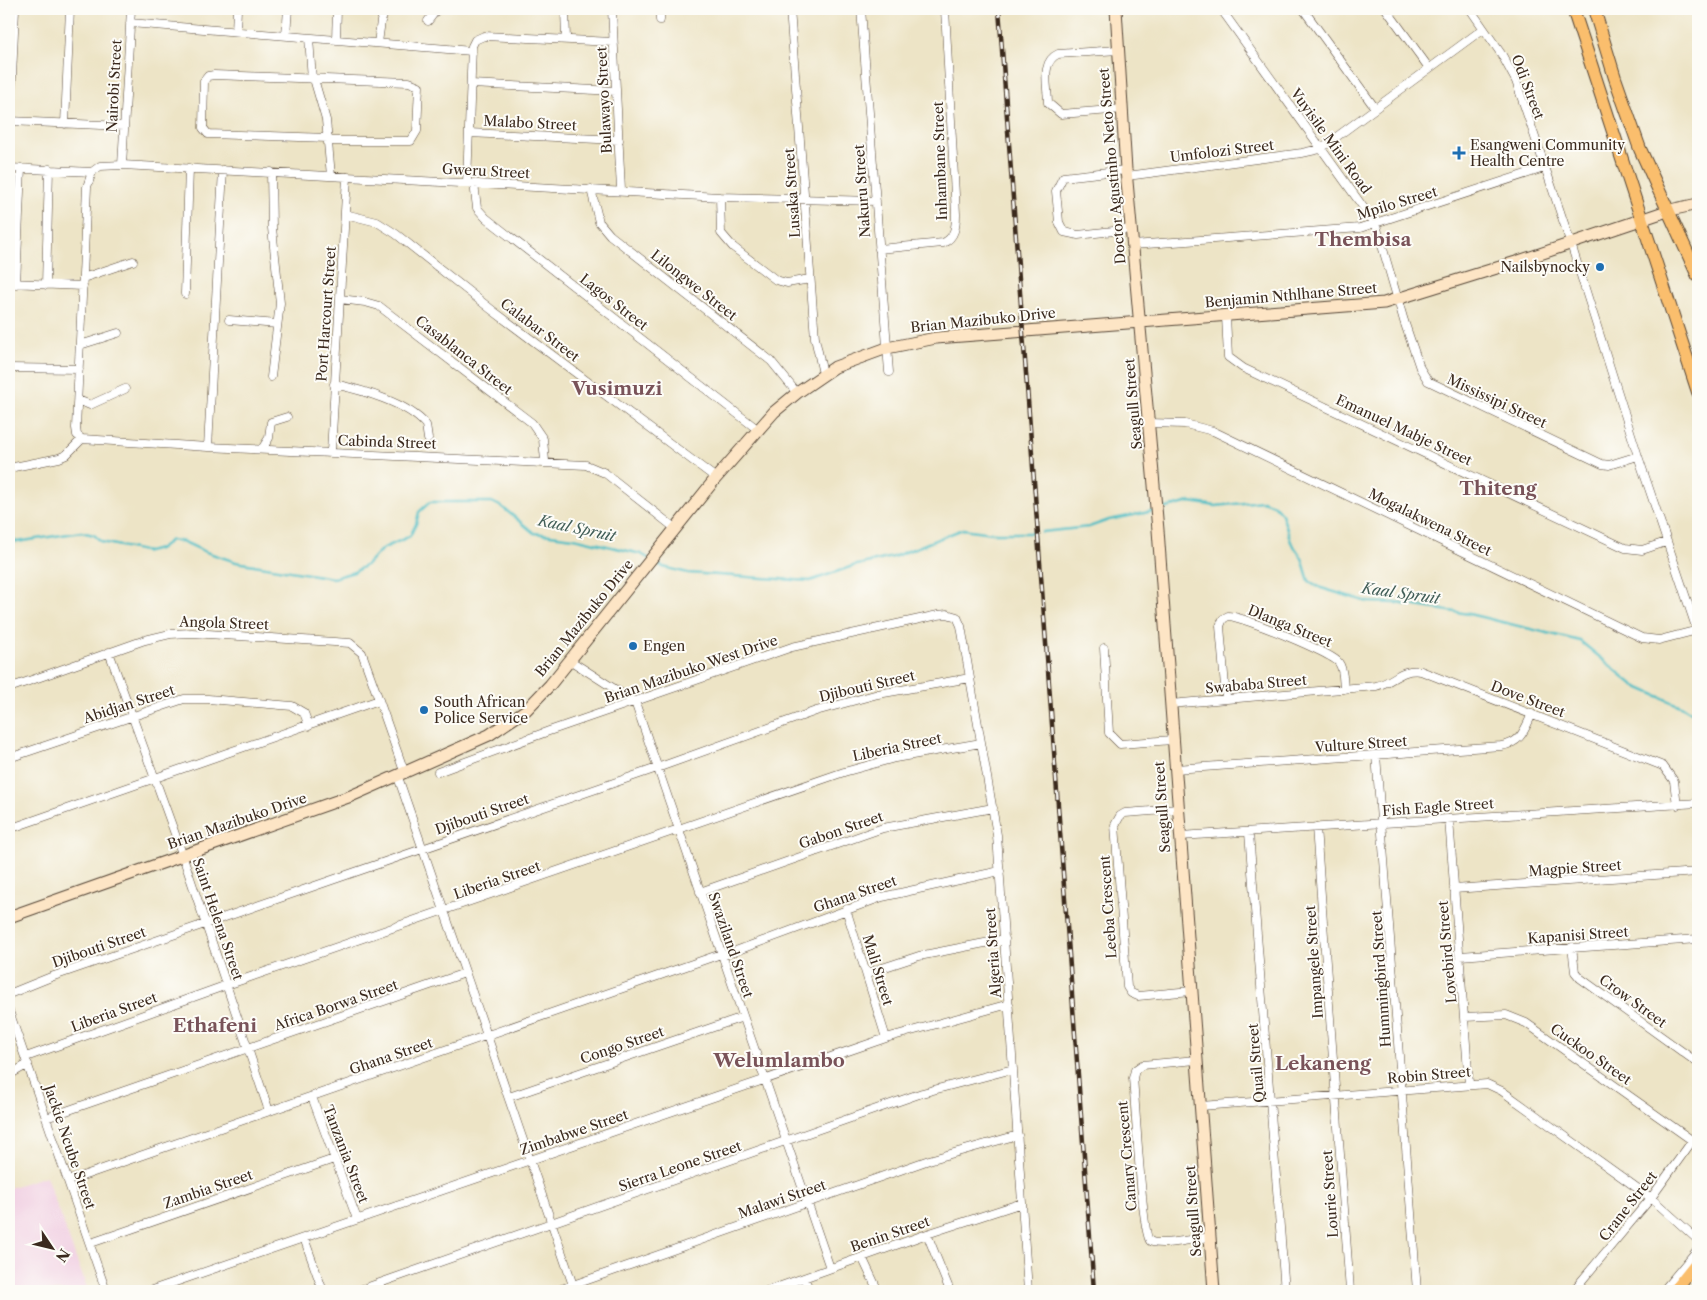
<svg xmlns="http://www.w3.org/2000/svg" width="1707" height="1300" font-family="'Libre Caslon Text',serif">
<rect width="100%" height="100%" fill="#fdfcf7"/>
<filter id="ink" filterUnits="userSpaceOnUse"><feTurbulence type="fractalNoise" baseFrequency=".02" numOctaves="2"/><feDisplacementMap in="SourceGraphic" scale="10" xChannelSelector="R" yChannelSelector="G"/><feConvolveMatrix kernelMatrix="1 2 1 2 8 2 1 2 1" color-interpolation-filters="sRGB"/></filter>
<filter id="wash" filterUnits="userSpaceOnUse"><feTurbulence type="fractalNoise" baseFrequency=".0096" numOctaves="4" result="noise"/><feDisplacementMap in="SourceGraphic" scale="20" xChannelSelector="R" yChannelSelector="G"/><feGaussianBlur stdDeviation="1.12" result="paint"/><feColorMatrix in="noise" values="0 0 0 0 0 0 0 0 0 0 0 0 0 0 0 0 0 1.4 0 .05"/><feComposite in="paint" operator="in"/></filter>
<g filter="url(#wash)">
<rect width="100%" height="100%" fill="#ede4c6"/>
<path fill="#f1d0e3" d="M46 1176 88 1291H9V1188Z"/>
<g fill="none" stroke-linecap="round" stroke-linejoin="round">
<path stroke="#4fbec5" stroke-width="2.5" d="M1159 510 1190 502 1216 506 1262 501 1274 505 1282 514 1291 542 1302 558 1309 581 1321 588 1368 602 1396 603 1469 614 1580 641 1635 686 1681 706 1698 716
M1042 532 1089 527 1109 520 1154 511
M9 538 17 542 81 532 94 535 102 542 148 552 159 549 171 540 184 542 206 552 236 562 333 578 354 572 366 565 382 549 410 536 416 524 419 512 430 502H492L502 507 534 533 574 538 641 554 648 558
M653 561 663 567 688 573 810 581 853 566 893 557 963 529 992 533H1032"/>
</g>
</g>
<g filter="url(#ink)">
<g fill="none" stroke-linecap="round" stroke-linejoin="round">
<g stroke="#564637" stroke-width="9">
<path id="street" d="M565 9 566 39
M612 9 621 190
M660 9V20
M790 9 815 338 823 374
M861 9 889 372
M1221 9 1376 225 1404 321 1420 368 1428 381 1602 464 1609 465 1638 456
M1303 9 1375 108
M1386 9 1429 68
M1470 9 1502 55 1516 81 1571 244 1638 456 1697 630
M428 21 437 9
M130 23 472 51
M236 31 237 9
M286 35 288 9
M309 38 312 79
M336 39 337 9
M378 43 381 21 386 9
M1118 50 1058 54C1040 62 1048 87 1048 103L1061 114 1123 109
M314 79 326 120 331 176
M471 84 616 91
M9 121 124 126
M10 121 15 9
M65 124 70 9
M469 133 619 140
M328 138 208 134 203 128 204 81 208 76 214 75 409 82 419 86 417 131 411 141H329
M122 165 131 9
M9 168 92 172
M1126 170 1063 177 1056 191 1059 222 1064 232 1078 235 1131 229
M1127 176 1302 153 1320 149 1483 29
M467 183 472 46 475 40 484 36 613 42
M474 183 477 208 486 218 757 429
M591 189 599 222 610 235 771 361 797 393
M720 197 721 233 733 247 776 280 787 283 810 279
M345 214 377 222 396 234 492 310 716 478
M1133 245 1360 228 1544 168
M879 249 943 243C955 238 956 226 956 214L945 9
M83 278 133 261
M9 283 83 286
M16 284 21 168
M46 285 49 169
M185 294 189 168
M340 299 365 302 379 306 532 423 543 439 545 461
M1226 316 1228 357 1243 368 1625 548 1642 550 1666 542
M229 320 277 324
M80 345 118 333
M9 368 79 369
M271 377 280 303 272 228 271 172
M334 384C362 390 408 403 426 425L428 439
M78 400 90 405 125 389
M1149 423 1185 424 1213 431 1642 638 1659 640 1698 630
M208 447 223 170
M262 449 269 438 271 422 287 417
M331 452 347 177
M9 468 59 458 66 455 82 439
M676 529 605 473 586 465 208 447 82 439 77 435 76 428 87 187 92 172 100 166 122 165 720 197 876 201
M1104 648 1109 733 1120 744 1172 740
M109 652 179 845 269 1111
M571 661 635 702 830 1268
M9 688 145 640 170 634 192 633 350 643 362 653 379 700
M1226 699 1220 626 1223 619 1228 616C1241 616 1333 653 1339 663 1344 670 1343 681 1344 689
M1170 704 1376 686C1395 682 1399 668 1421 671L1663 766 1674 781 1677 805
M1376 755 1417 1291
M9 758 184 699H208L292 706 304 713 309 726
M1175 769 1501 746C1521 743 1524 731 1532 714
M438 772 549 731 792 647 938 615 947 614 957 617 961 626 997 835 1028 1291
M398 777 575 1291
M1178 809 1125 813 1120 816 1115 825 1127 987 1131 993 1138 996 1191 991
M1449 819 1469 1084
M1316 827 1350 1291
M9 829 379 700 405 774
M1249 833 1285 1291
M1180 836 1698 803
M1454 889 1698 872
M700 892 883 828 993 808
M846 909 886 1038
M1572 947 1575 972 1580 978 1698 1063
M722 956 882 897 1000 871
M1460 956 1698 939
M867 973 919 956 1005 939
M9 994 51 977 657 768 816 711 878 694 970 678
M9 1011 106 1291
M1465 1017 1506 1015 1526 1023 1693 1141
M26 1057 227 985 844 772 895 758 981 743
M1196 1060 1142 1065 1135 1070 1133 1078C1135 1097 1142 1235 1150 1241 1159 1247 1198 1238 1210 1237
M9 1075 28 1064
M312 1097 357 1219
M509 1097 743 1017
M1201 1106 1487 1084 1502 1091 1651 1198 1698 1240
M46 1118 465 973
M68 1181 721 954
M927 1234 950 1291
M304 1238 323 1291
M91 1243 334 1159
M862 1257 878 1291
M804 1278 810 1291
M149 1291 886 1038 1009 1004
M357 1291 922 1093 1013 1069
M556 1291 929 1160 1018 1135
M767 1291 927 1234 1022 1203
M1573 1291 1651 1198 1698 1133
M1663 1291 1698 1249"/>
</g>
<g stroke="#564637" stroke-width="13">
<path id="secondary" d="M1116 9 1126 170 1158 530 1214 1291
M9 917 351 796 489 735 526 710 550 685 716 478 774 412 797 393 835 367 887 348 936 338 1384 303 1516 262 1670 210 1698 204"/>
</g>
<g stroke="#564637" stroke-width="14">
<path id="primary" d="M1573 9 1698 392
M1594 9 1615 78 1640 149 1698 276
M1674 1291 1698 1261"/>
</g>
<use href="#street" stroke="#fff" stroke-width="8"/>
<use href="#secondary" stroke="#fde5c5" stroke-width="11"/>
<use href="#primary" stroke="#fabe6d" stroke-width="12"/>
<g stroke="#3b2a1e" stroke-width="4.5">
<path id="rail" d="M999 9 1094 1291"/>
</g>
<use href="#rail" stroke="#fdfcf7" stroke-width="2.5" stroke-dasharray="8" stroke-linecap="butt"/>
</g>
</g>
<g fill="#1f6fb2" stroke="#fdfcf7" stroke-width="2">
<path d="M1456.5 145.5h5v5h5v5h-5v5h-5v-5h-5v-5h5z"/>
<circle cx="1600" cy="267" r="5"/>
<circle cx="633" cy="646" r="5"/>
<circle cx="424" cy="710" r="5"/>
</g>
<g text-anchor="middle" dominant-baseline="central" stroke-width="4" stroke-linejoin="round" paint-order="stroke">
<g font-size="14" fill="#3b2a1e" stroke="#fdfcf7">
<text transform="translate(114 86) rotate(-87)">Nairobi Street</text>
<text transform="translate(1528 87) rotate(69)">Odi Street</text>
<text transform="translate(604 100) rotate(-93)">Bulawayo Street</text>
<text transform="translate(530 123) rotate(3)">Malabo Street</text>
<text transform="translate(1331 141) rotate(54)">Vuyisile Mini Road</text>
<text transform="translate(1222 151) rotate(-7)">Umfolozi Street</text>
<text transform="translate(940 161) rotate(-92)">Inhambane Street</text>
<text transform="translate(1112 166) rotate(-95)">Doctor Agustinho Neto Street</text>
<text transform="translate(486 171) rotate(3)">Gweru Street</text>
<text transform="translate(862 191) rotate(-94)">Nakuru Street</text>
<text transform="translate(792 193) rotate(-94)">Lusaka Street</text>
<text transform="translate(1397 203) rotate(-17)">Mpilo Street</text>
<text transform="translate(694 285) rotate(38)">Lilongwe Street</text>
<text transform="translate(1291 295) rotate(-5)">Benjamin Nthlhane Street</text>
<text transform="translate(614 302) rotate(38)">Lagos Street</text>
<text transform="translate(326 314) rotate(-86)">Port Harcourt Street</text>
<text transform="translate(983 320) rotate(-6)">Brian Mazibuko Drive</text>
<text transform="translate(540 330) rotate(37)">Calabar Street</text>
<text transform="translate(464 355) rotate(38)">Casablanca Street</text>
<text transform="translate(1497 401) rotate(25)">Mississipi Street</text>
<text transform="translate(1133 404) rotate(-95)">Seagull Street</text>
<text transform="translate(1404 430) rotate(25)">Emanuel Mabje Street</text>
<text transform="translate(387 442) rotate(2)">Cabinda Street</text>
<text transform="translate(1430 522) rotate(26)">Mogalakwena Street</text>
<text transform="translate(584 618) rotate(-51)">Brian Mazibuko Drive</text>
<text transform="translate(224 623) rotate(2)">Angola Street</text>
<text transform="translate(1290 626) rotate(22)">Dlanga Street</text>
<text transform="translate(691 669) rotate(-19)">Brian Mazibuko West Drive</text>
<text transform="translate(1256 684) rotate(-5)">Swababa Street</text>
<text transform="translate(867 686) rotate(-13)">Djibouti Street</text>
<text transform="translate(1528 699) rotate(21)">Dove Street</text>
<text transform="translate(129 704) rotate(-18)">Abidjan Street</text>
<text transform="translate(1361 744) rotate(-4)">Vulture Street</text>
<text transform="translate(897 747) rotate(-12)">Liberia Street</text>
<text transform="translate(1162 807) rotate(-94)">Seagull Street</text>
<text transform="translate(1438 807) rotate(-4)">Fish Eagle Street</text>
<text transform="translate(482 814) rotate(-19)">Djibouti Street</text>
<text transform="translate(237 821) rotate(-19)">Brian Mazibuko Drive</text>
<text transform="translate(841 830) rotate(-19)">Gabon Street</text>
<text transform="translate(1575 868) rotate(-4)">Magpie Street</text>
<text transform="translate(497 880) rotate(-19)">Liberia Street</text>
<text transform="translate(855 894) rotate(-19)">Ghana Street</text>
<text transform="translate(1108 907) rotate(-94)">Leeba Crescent</text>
<text transform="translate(218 919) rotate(71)">Saint Helena Street</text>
<text transform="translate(1578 935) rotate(-4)">Kapanisi Street</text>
<text transform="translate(731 945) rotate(71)">Swaziland Street</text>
<text transform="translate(99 947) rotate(-19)">Djibouti Street</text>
<text transform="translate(1447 952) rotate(-95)">Lovebird Street</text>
<text transform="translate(993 953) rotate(-94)">Algeria Street</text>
<text transform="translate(1314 962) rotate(-94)">Impangele Street</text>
<text transform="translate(878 970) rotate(73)">Mali Street</text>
<text transform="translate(1381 979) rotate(-94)">Hummingbird Street</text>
<text transform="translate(1633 1001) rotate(36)">Crow Street</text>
<text transform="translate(336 1005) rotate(-19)">Africa Borwa Street</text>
<text transform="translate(114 1012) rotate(-20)">Liberia Street</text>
<text transform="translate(622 1045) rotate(-19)">Congo Street</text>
<text transform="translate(1591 1054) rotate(35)">Cuckoo Street</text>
<text transform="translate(391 1056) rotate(-19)">Ghana Street</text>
<text transform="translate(1256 1063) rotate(-95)">Quail Street</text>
<text transform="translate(1429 1075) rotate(-5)">Robin Street</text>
<text transform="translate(574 1132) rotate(-19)">Zimbabwe Street</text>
<text transform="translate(70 1147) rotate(71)">Jackie Ncube Street</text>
<text transform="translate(346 1154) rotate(69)">Tanzania Street</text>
<text transform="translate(1127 1156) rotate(-95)">Canary Crescent</text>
<text transform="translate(680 1166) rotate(-19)">Sierra Leone Street</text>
<text transform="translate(208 1189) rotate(-19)">Zambia Street</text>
<text transform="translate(1330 1194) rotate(-94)">Lourie Street</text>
<text transform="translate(782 1199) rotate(-19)">Malawi Street</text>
<text transform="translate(1628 1206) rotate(-52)">Crane Street</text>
<text transform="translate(1193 1211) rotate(-94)">Seagull Street</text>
<text transform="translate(890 1234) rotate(-19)">Benin Street</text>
</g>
<g font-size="14" fill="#3b2a1e" stroke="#fdfcf7" text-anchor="start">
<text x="1470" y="145">Esangweni Community<tspan x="1470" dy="16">Health Centre</tspan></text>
<text x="1590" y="267" text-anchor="end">Nailsbynocky</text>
<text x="643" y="646">Engen</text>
<text x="434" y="702">South African<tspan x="434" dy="16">Police Service</tspan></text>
</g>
<g font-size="15" font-style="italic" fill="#425e58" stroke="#fdfcf7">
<text transform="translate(577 528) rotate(12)">Kaal Spruit</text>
<text transform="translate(1401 593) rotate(8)">Kaal Spruit</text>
</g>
<g font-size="19" font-weight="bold" fill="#795359" stroke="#fdfcf7">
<text x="1363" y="239">Thembisa</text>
<text x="617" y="388">Vusimuzi</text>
<text x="1498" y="488">Thiteng</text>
<text x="215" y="1025">Ethafeni</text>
<text x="779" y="1060">Welumlambo</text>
<text x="1323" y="1063">Lekaneng</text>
</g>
</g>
<rect width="1707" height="1300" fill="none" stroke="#fdfcf7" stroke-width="30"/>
<g transform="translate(52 1248) rotate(125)" stroke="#fdfcf7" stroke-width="4" paint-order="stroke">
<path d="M0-4L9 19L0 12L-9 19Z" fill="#3b2a1e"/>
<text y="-8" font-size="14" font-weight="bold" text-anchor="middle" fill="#3b2a1e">N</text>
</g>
</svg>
